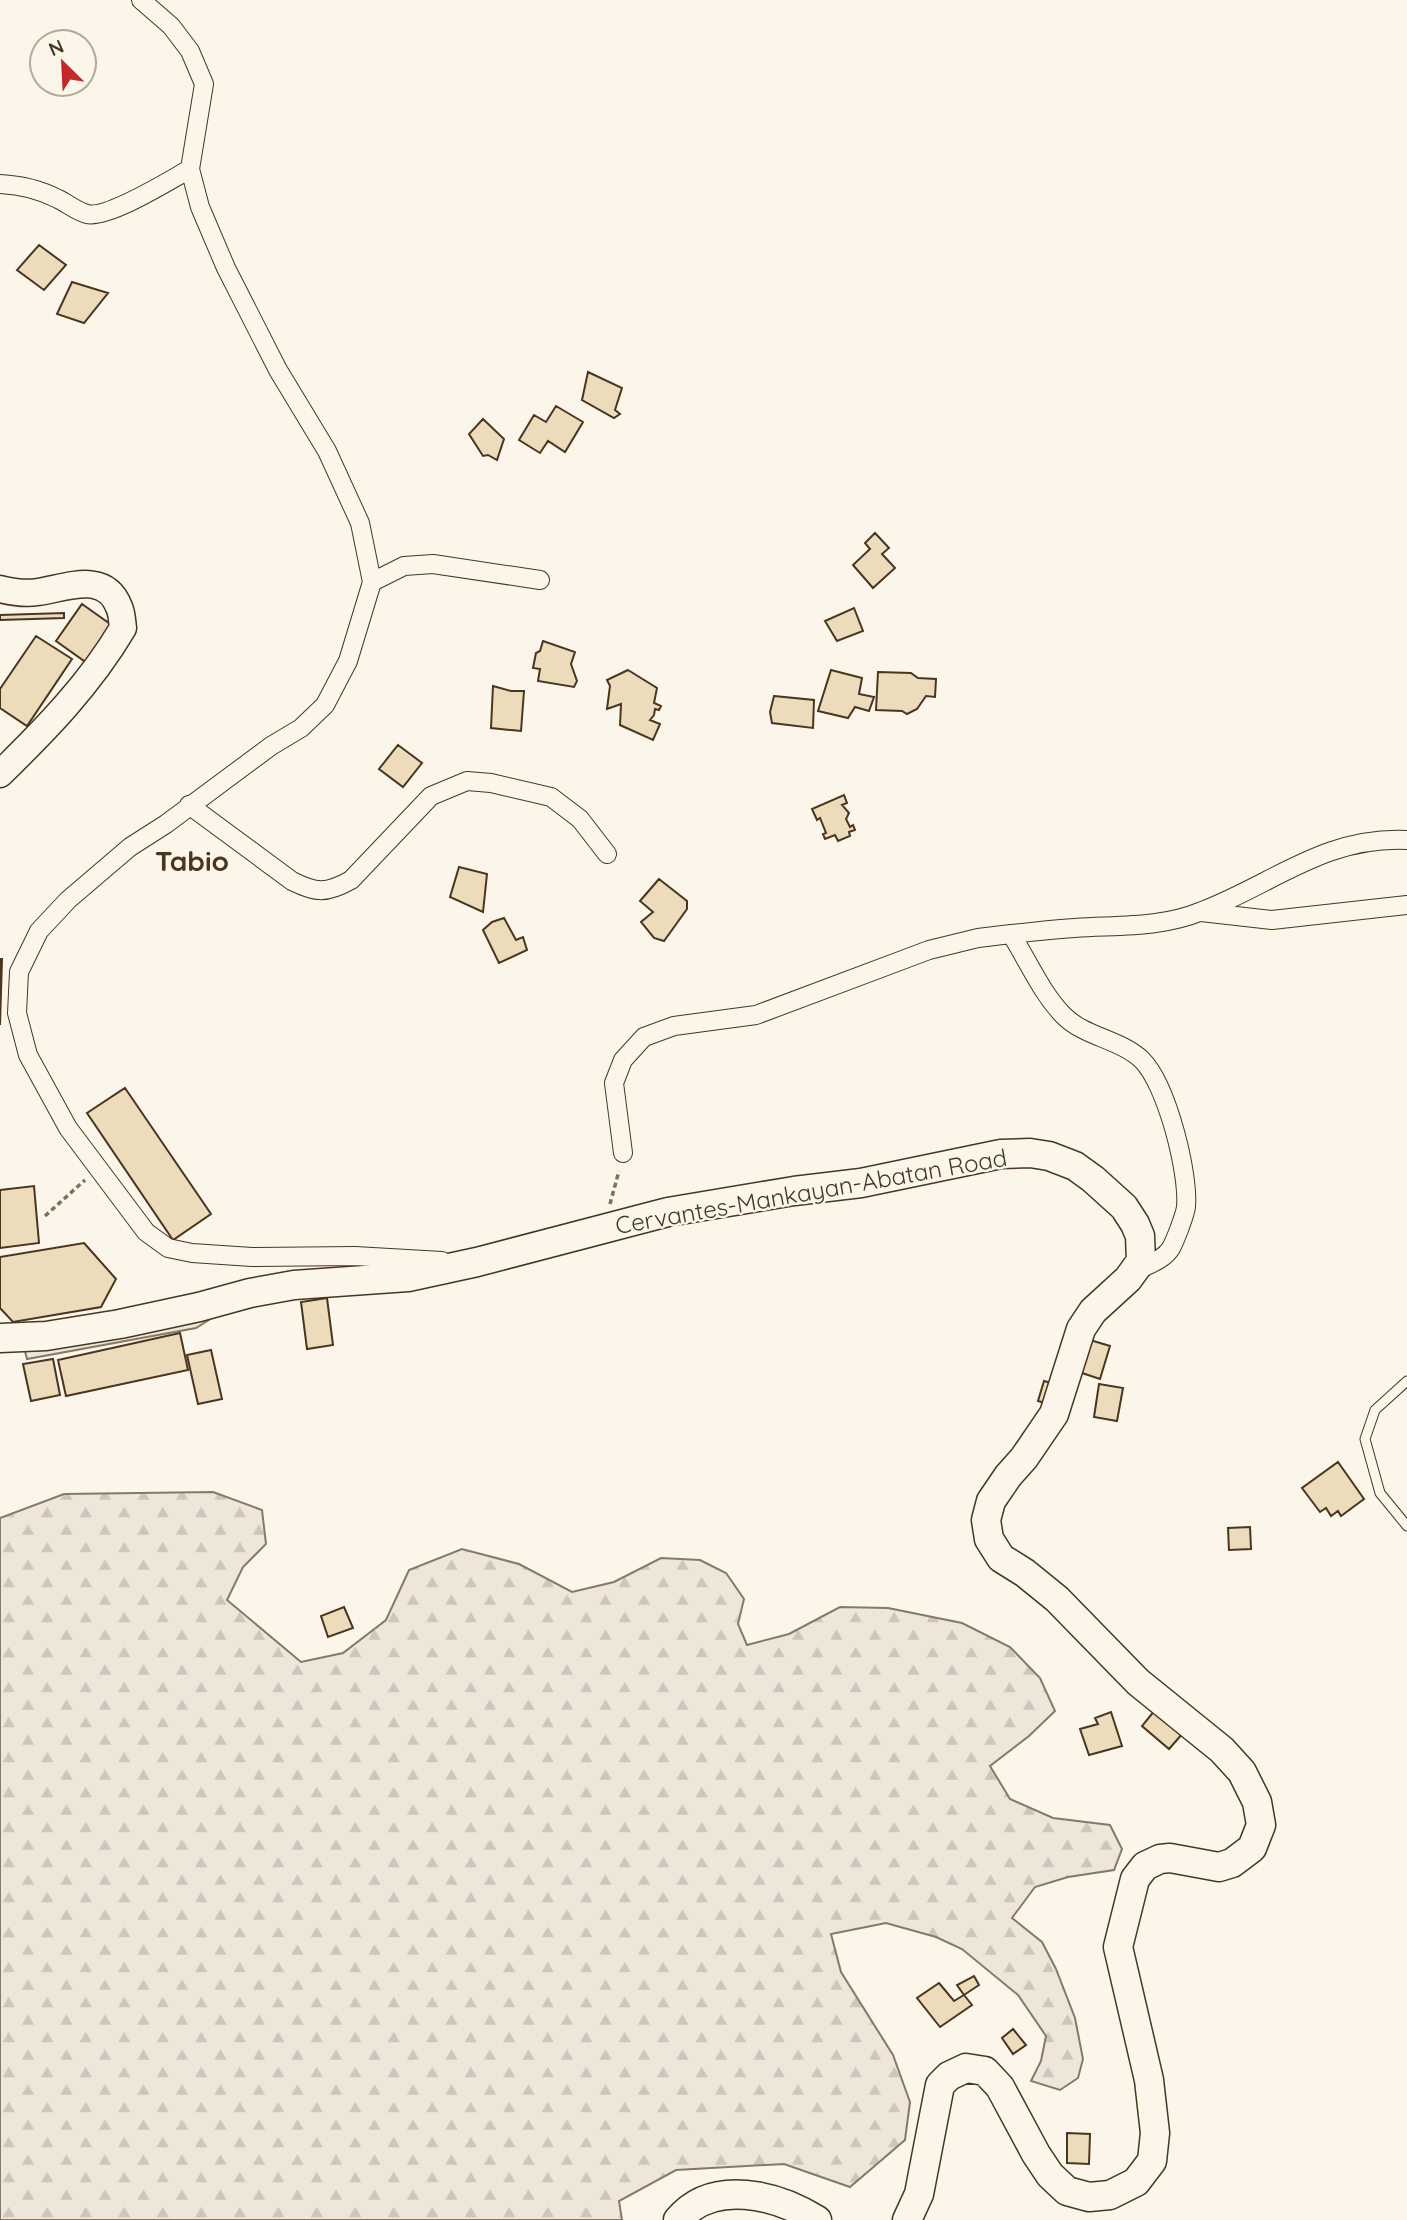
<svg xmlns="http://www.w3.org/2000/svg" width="1407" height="2220" font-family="Quicksand,sans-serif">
<defs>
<pattern id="forest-firs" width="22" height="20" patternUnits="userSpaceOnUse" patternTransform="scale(1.75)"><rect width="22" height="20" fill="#ede6d9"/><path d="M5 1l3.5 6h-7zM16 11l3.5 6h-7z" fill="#cdc6ba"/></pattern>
</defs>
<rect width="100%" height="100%" fill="#fbf6e9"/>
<path fill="url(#forest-firs)" stroke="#887966" stroke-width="2" d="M213 1492 262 1510 266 1544 243 1567 227 1600 301 1662 343 1653 386 1620 409 1570 462 1549 519 1564 572 1592 614 1582 661 1558 700 1560 726 1573 744 1599 738 1624 747 1645 789 1634 840 1607 888 1608 962 1623 1010 1647 1040 1678 1055 1711 1029 1736 990 1766 1010 1799 1053 1818 1110 1825 1122 1849 1114 1870 1068 1877 1035 1887 1012 1918 1042 1942 1056 1969 1075 2018 1083 2059 1078 2078 1060 2090 1031 2081 1041 2061 1046 2036 1018 1995 962 1949 936 1937 886 1923 831 1934 841 1972 893 2055 910 2102 905 2140 850 2187 784 2164 676 2170 619 2201 622 2220H0V1518L64 1494Z"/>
<path fill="#ede7d9" stroke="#887966" stroke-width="2" d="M223 1311 196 1328 27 1359 24 1347Z"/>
<path fill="#ecdcbc" stroke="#4a3520" stroke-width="2" d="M39 245 66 265 44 290 17 270Z
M72 282 108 293 84 323 57 314Z
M588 372 622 388 615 410 620 414 614 418 582 400Z
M556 406 583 422 565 452 548 441 540 453 519 440 534 415 546 422Z
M483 419 504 439 497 460 488 455 483 456 469 434Z
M875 533 889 548 882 554 895 568 873 588 853 565 870 549 865 543Z
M82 604 113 626 87 663 56 641Z
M854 608 863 631 837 641 825 621Z
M64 613V618L0 620V615Z
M36 636 72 659 27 726 0 708V689Z
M543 641 575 652 571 664 577 681 574 687 538 681 540 669 533 668 536 653 540 651Z
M628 670 657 688 654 703 661 706 659 710 655 709 654 715 650 720 660 724 653 740 620 725 621 704 607 709 610 686 607 680Z
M831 670 862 678 859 694 874 697 869 711 855 707 848 718 818 711Z
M878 672 911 673 918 678 936 679 935 697 926 696 917 709 907 714 902 711 876 710Z
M493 686 511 691H524L521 731 491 728Z
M774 696 814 700 813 728 772 723 770 712Z
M398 745 422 763 403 787 379 769Z
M844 795 847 803 842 805 849 813 846 819 850 827 853 825 855 830 849 832 850 836 838 841 835 835 825 839 823 834 826 833 820 818 817 820 812 809Z
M459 867 487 874 483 912 450 897Z
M659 879 687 901V909L664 941 654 938 641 922 653 912 640 901Z
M504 918 516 940 523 937 527 950 499 963 483 930 492 922Z
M0 959H2L0 1025Z
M125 1088 211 1214 173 1240 87 1113Z
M34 1186 39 1243 0 1248V1190Z
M84 1243 116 1279 101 1307 13 1322 0 1308V1257Z
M327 1298 333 1345 307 1349 301 1302Z
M180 1333 188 1370 66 1396 58 1360Z
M1090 1340 1110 1346 1100 1379 1079 1372Z
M211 1350 222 1399 198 1404 187 1355Z
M53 1359 60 1395 31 1401 23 1364Z
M1044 1381 1056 1384 1049 1404 1038 1401Z
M1099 1384 1123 1388 1117 1421 1094 1417Z
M1338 1462 1364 1499 1341 1516 1338 1511 1331 1516 1326 1508 1320 1512 1302 1488Z
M1250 1527 1251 1549 1229 1550 1228 1528Z
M344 1607 353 1628 328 1637 321 1616Z
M1155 1710 1183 1733 1169 1749 1142 1726Z
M1111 1712 1122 1746 1089 1755 1080 1729 1098 1724 1095 1718Z
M974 1976 979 1985 964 1995 957 1985Z
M939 1983 954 2001 964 1995 972 2005 940 2027 917 1998Z
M1013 2029 1026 2045 1013 2054 1002 2038Z
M1067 2133 1090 2134 1089 2164 1067 2163Z"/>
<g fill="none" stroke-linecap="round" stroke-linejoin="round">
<g stroke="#4a3520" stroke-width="11">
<path id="lane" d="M1407 1381 1375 1410 1365 1439 1380 1493 1407 1526"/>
</g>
<g stroke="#4a3520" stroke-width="20">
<path id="street" d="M141 0 171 26 190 51 204 84 190 169 200 207 226 268 278 370 327 451 360 523 372 582
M0 184C20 185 39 189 58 199 67 203 76 211 87 214 108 219 170 180 190 169
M189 805 292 881C316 893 326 894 351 880L431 796 467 781 491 783 551 797 580 819 607 854
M1201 912 1272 920 1407 905
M1011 934C1033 932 1054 929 1075 928 1119 925 1161 928 1202 911 1273 884 1325 836 1407 840
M623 1153 614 1083 623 1060 644 1037 674 1026 756 1015 929 950 978 938 1011 934C1028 961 1041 992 1063 1015 1084 1037 1120 1039 1142 1060 1167 1085 1189 1173 1186 1207 1185 1215 1175 1241 1171 1248 1164 1260 1147 1265 1136 1271
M442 1261 355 1256 252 1257 192 1253 168 1248 146 1232 68 1128 28 1055 17 1013 19 972 39 931 68 900 130 847 166 824 271 746 301 728 325 705 348 661 372 582 404 566 433 564 540 580"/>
</g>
<g stroke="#4a3520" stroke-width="29">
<path id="secondary" d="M0 589C12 592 25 594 38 592 66 588 105 570 119 607 122 613 122 621 123 628 90 684 46 729 0 774"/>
</g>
<g stroke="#4a3520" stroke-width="31">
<path id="primary" d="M0 1338 46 1336 120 1324 199 1307 250 1293 294 1285 408 1277 477 1262 668 1212 794 1191 861 1183 1001 1154 1030 1153 1049 1156 1075 1166 1093 1179 1124 1207 1135 1224 1140 1236 1141 1261 1128 1279 1093 1311 1081 1329 1054 1414 1024 1458 1008 1476 991 1501 986 1520 989 1539 1001 1558 1025 1573 1057 1599 1138 1682 1222 1750 1242 1772 1257 1802 1261 1825 1252 1848 1232 1863 1219 1867 1170 1858 1160 1859 1145 1866 1135 1879 1118 1947 1149 2080 1155 2133 1152 2161 1136 2182 1110 2195 1089 2197 1067 2191 1050 2175 1036 2154 1000 2087 985 2071 966 2068 949 2076 940 2085 919 2194 907 2220
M678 2220C713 2178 777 2195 817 2220"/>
</g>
<path stroke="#7f6f5c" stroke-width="3.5" stroke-dasharray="5 3.5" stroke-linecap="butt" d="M610 1204 619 1171
M45 1216 85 1180"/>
<use href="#lane" stroke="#fbf6e9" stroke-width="9"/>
<use href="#street" stroke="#fbf6e9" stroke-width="18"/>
<use href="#secondary" stroke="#fbf6e9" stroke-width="26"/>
<use href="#primary" stroke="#fbf6e9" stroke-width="28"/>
</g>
<g text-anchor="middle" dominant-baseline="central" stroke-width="5" stroke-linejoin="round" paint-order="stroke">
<g font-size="24" fill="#4a3520" stroke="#fbf6e9">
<text transform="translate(811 1191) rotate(-10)">Cervantes-Mankayan-Abatan Road</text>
</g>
<g font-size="28" font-weight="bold" fill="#4a3520" stroke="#fbf6e9">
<text x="192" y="860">Tabio</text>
</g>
</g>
<g transform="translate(63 63) rotate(336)"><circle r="33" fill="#fbf6e9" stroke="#b4a999" stroke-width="2"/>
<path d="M0-5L12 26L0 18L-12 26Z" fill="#c62828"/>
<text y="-10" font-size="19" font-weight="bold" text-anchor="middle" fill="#4a3520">N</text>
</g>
</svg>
